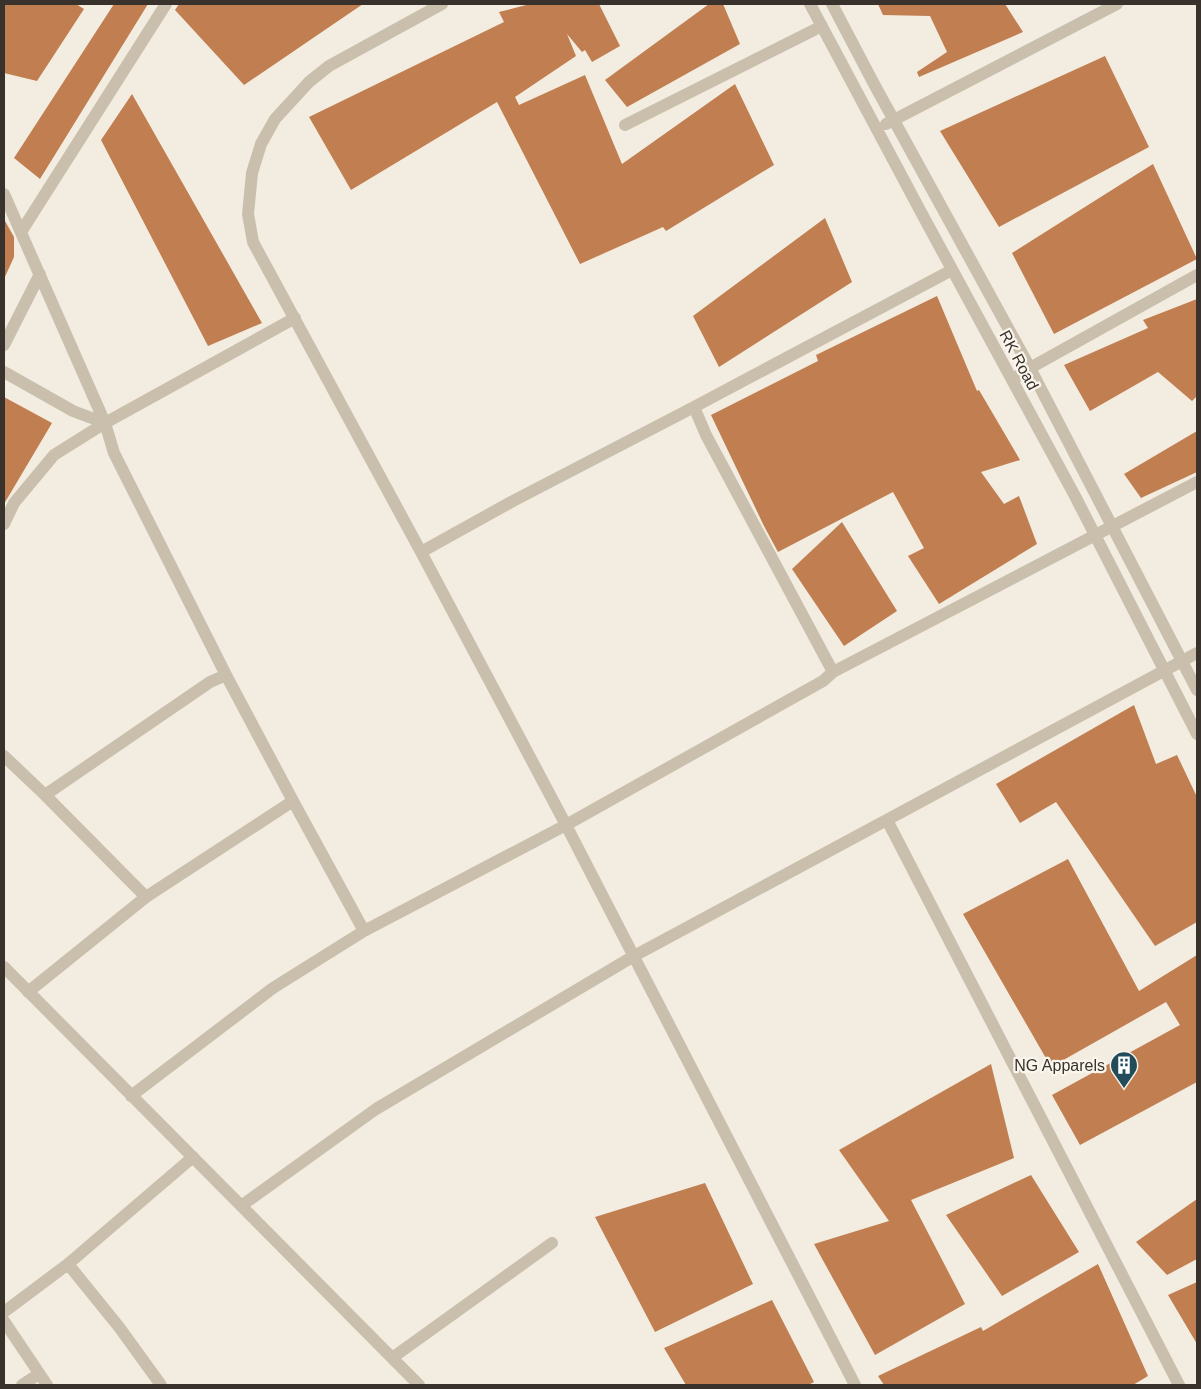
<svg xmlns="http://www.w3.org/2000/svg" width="1201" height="1389" font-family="Helvetica,sans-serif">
<rect width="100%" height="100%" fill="#f2ede0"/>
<path fill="#c17e50" d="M4 4H76L84 9 37 81 4 73Z
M114 4H148L40 179 14 158Z
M179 4H363L244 85 175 10Z
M530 4H599L620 46 592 62 585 50 582 52 567 34 576 56 515 97 519 105 585 75 622 164 735 84 774 165 666 231 663 227 580 264 497 102 351 190 309 117 504 22 499 12Z
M709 4H723L740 44 627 107 605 80Z
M878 4H1005L1023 32 919 77 917 72 947 52 930 16 883 15Z
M1105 56 1149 147 999 227 940 131Z
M132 94 262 323 208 346 101 140Z
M1153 164 1197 259 1054 334 1012 253Z
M825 218 852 282 719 367 693 316Z
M4 219 14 237V257L4 279Z
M937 296 977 391 979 390 1020 460 981 472 1004 504 1019 496 1037 544 939 604 908 556 924 548 893 492 778 552 764 526 711 415 818 361 816 355Z
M1197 299V396L1192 401 1158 372 1090 411 1064 365 1148 328 1143 320Z
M4 397 52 423 4 504Z
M1197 431V472L1141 498 1124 474Z
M842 522 897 611 844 646 792 569Z
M1134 705 1156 764 1177 755 1197 797V922L1155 946 1056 802 1020 823 996 784Z
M1068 859 1139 991 1197 955V1082L1080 1145 1052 1095 1180 1025 1166 1002 1051 1067 963 914Z
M991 1064 1014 1158 911 1200 965 1304 875 1355 814 1244 889 1221 839 1150Z
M1031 1175 1079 1252 1002 1296 946 1215Z
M705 1183 753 1284 655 1332 595 1217Z
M1197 1199V1259L1167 1275 1136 1242Z
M1098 1264 1148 1376 1133 1385H884L878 1376 981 1327 983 1331Z
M1197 1282V1344L1168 1295Z
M772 1300 814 1382 808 1385H686L664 1348Z"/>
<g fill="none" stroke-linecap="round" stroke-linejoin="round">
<path stroke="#cabfac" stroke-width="12" d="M442 4 329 66 309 82 275 119 261 144 252 173 248 214 253 242 421 552 566 825 855 1385
M810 4 922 214 1075 496 1197 734
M832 4 874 84 1030 368 1197 690
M886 124 1117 4
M625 125 822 26
M4 194 105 423 114 453 226 675 293 801 364 931
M21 232 166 4
M4 345 40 274
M4 372 73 411 105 423
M1012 380 1030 368 1197 275
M694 407 706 435 833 672
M4 524 14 503 54 455 105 423 295 318
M421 552 513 501 694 407 952 270
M4 756 45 795 146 897
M45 795 210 682 226 675
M887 820 1179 1385
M4 967 419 1385
M28 992 146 897 293 801
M131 1096 273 988 364 931 566 825 823 681 833 672 1197 482
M241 1206 376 1109 634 956 1197 653
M68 1264 119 1327 161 1385
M4 1312 68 1264 193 1157
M4 1321 47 1385
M392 1358 552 1243
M22 1385 39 1374"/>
</g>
<defs>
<g id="building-pin" transform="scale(1.4375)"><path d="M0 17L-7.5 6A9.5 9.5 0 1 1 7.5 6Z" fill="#224c59" stroke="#faf6ed"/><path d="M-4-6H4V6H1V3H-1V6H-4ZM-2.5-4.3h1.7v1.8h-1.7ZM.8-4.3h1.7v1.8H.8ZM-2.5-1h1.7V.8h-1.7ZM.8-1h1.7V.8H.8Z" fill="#fff"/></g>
</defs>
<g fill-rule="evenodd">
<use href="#building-pin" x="1124" y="1065"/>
</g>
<g text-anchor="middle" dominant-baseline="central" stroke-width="4.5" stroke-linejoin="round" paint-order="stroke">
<g font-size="16" fill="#39312b" stroke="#faf6ed">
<text transform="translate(1019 360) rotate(62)">RK Road</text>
</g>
<g font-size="16" fill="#39312b" stroke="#faf6ed" text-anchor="end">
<text x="1105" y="1065">NG Apparels</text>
</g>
</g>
<rect width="1201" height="1389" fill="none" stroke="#39312b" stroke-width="10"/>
</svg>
